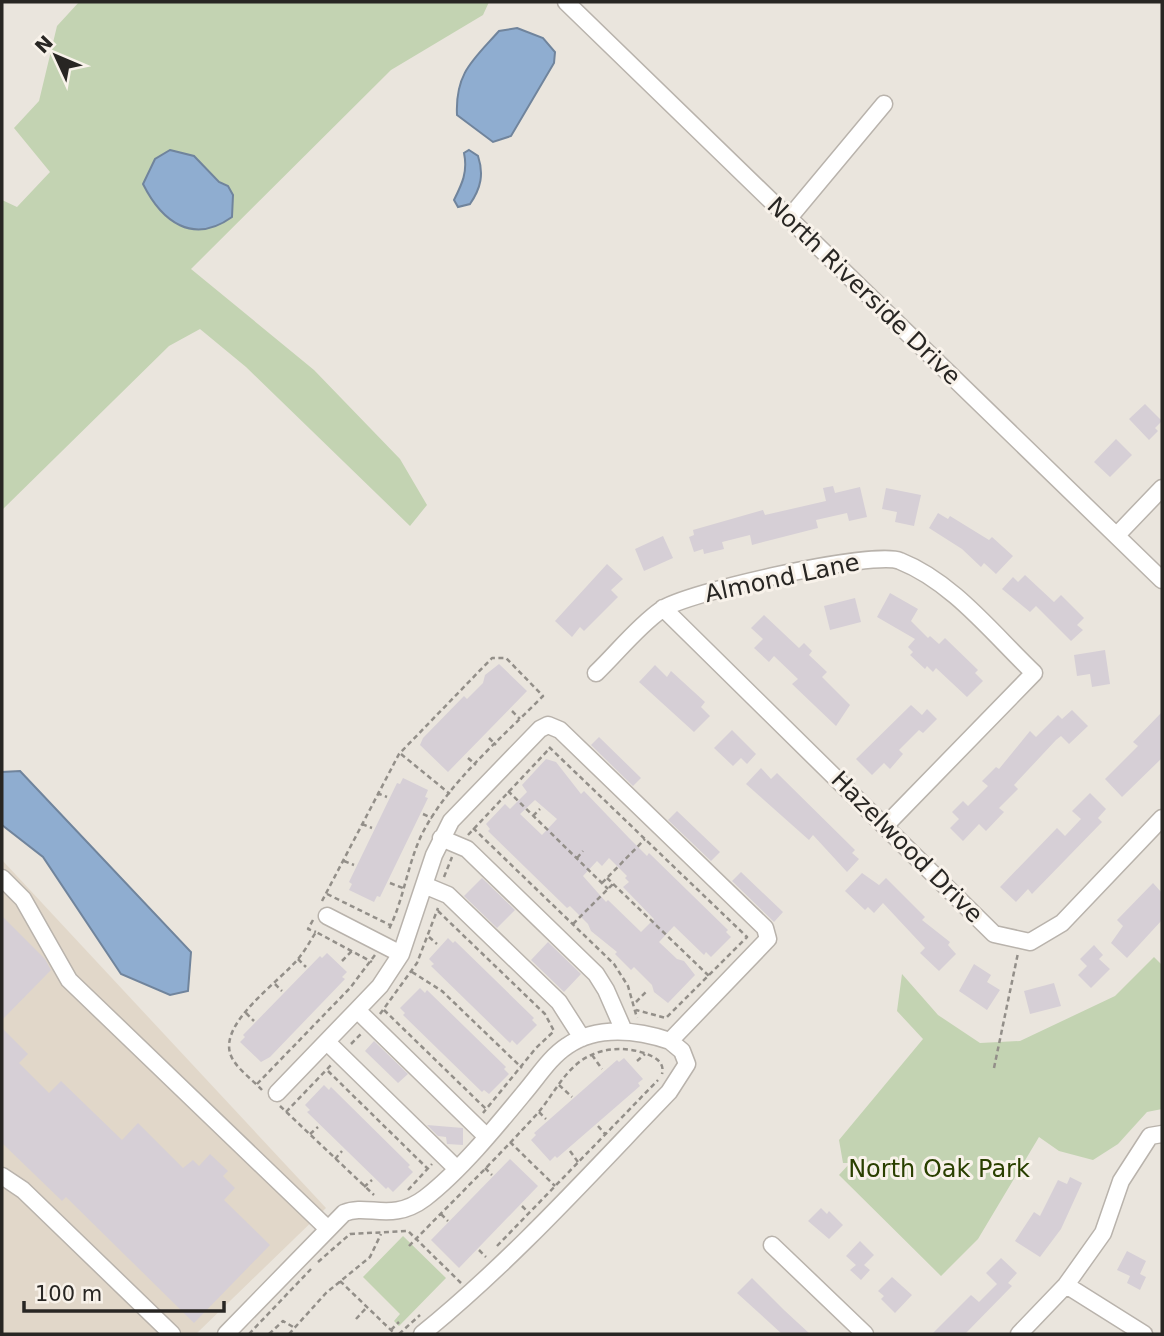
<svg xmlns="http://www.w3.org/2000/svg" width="1164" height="1336" font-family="'DejaVu Sans',sans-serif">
<rect width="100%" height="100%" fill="#eae5dd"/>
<path fill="#e1d7c9" d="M2 860 326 1208 196 1334H2Z"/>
<path fill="#c3d3b2" d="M79 2H489L483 15 391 70 191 269 314 370 400 459 427 505 410 526 246 367 200 329 169 346 2 510V200L17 207 50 172 14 128 39 101 57 26Z
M1154 957 1162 965V1109L1147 1112 1118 1144 1093 1160 1059 1151 1039 1137 978 1239 941 1276 839 1175 850 1163H843L839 1140 923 1039 897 1011 902 974 938 1015 980 1043 1020 1041 1115 996Z
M403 1236 446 1278 399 1326 394 1321 400 1314 363 1277Z"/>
<path fill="#8fadd0" stroke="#70849c" stroke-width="2" d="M517 28 543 38 555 52 554 63 511 136 493 142 457 115C455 73 473 60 499 31Z
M170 150 194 156 219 182 228 186 233 195 232 217C193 245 162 222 143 184L155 159Z
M469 150 478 156C484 174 481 188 470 204L458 207 454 200C462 184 468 172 464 153Z
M20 771 191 952 188 991 170 995 121 974 43 857 2 825V772Z"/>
<path fill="#d6cfd6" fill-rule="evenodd" d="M1145 404 1162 421 1155 428 1158 431 1149 440 1129 419Z
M1116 439 1132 455 1110 477 1094 462Z
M833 486 835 493 860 487 867 517 849 521 847 513 816 520 818 528 771 540 752 545 750 535 722 542 724 549 704 554 703 549 694 552 689 537 694 535 693 530 763 510 765 515 826 501 823 488Z
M886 488 921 495 914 526 895 522 897 512 882 509Z
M938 513 948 519 950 516 989 540 992 537 1013 556 996 574 984 563 981 567 962 549 929 528Z
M663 536 673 558 644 571 635 549Z
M607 564 623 579 611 590 618 597 584 631 580 627 572 637 555 621Z
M1025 575 1054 602 1061 595 1084 618 1077 625 1083 630 1071 641 1036 606 1030 612 1002 589 1013 577 1018 582Z
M890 593 918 609 911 621 928 638 930 636 939 644 945 638 978 670 975 673 983 681 967 697 936 668 933 672 927 666 925 669 910 655 913 652 908 647 915 639 877 617Z
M855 598 861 622 830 630 824 606Z
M764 615 799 648 804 643 812 651 809 655 827 672 822 677 850 705 836 726 792 684 798 679 774 656 769 662 754 648 763 639 751 628Z
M1105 650 1110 684 1092 687 1090 674 1077 676 1074 655Z
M499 664 527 691 448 772 420 745 423 738 464 696 467 699 483 683 485 675Z
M655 665 667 677 671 671 705 702 701 707 710 716 694 732 639 682Z
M911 705 922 715 927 709 937 719 923 733 919 730 899 750 903 754 890 769 884 763 872 775 856 759Z
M1072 710 1088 726 1069 744 1061 736 1056 740 1014 785 1018 789 999 808 1004 812 986 831 979 824 963 841 950 828 959 819 952 812 963 801 968 806 988 786 982 781 996 767 999 769 1030 731 1036 737 1058 715 1062 719Z
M1162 712V758L1122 797 1105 779 1138 746 1133 742Z
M732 730 756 754 747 764 741 758 733 766 714 748Z
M599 737 641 778 633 786 591 745Z
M546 759 556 762 581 794 584 791 629 838 647 856 649 853 728 930 726 932 731 937 711 957 706 952 704 955 674 926 659 942 677 959 684 961 695 975 668 1003 654 992 652 985 634 967 631 970 615 954 617 952 591 931 588 924 570 906 567 908 488 831 490 829 486 824 505 804 510 809 527 792 522 785ZM535 800 557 819 542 835 520 814ZM609 858 627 876 625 878 629 882 623 887 654 919 641 932 608 900 606 902 583 876 597 861 602 866Z
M761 768 771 779 777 773 855 850 852 853 859 859 847 872 813 835 809 840 746 784Z
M403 778 428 790 425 797 428 798 380 897 377 896 374 902 349 890 352 884 349 882 397 783 400 784Z
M1090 793 1106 809 1098 818 1102 822 1032 894 1028 889 1016 902 1000 887 1057 828 1065 836 1081 819 1072 811Z
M677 811 720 852 711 861 668 820Z
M741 872 783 912 774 922 732 881Z
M862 873 879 885 886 878 925 917 922 920 950 942 948 945 956 954 939 971 920 953 925 948 883 903 874 913 868 907 865 910 845 891Z
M482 878 515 910 497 928 464 896Z
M1153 883 1162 893V920L1127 958 1111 943 1123 926 1117 920Z
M2 916 45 959 51 970 2 1020Z
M448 938 453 943 455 941 534 1018 532 1020 537 1025 517 1045 512 1040 510 1043 431 966 434 964 429 959Z
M548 942 581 974 564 992 531 960Z
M1094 945 1103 955 1099 959 1110 969 1091 988 1078 975 1087 966 1080 959Z
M327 953 347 972 342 977 345 979 270 1057 261 1062 240 1042 245 1037 243 1035 320 956 322 958Z
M974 964 991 975 987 982 1000 990 987 1010 959 991Z
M1054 983 1061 1006 1030 1014 1024 991Z
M420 988 425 993 427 990 506 1067 504 1069 509 1074 489 1094 484 1090 482 1092 403 1015 405 1013 400 1008Z
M2 1028 28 1054 19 1063 49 1093 61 1081 122 1140 138 1123 183 1168 193 1160 199 1166 210 1154 228 1171 223 1176 235 1188 224 1200 270 1245 194 1323 66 1197 62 1201 2 1143Z
M374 1041 408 1074 398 1083 365 1051Z
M624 1058 643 1079 638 1083 640 1086 557 1158 555 1156 550 1161 531 1140 536 1135 534 1133 617 1060 619 1062Z
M324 1085 329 1090 331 1087 410 1165 408 1167 413 1172 393 1192 388 1187 386 1189 307 1112 310 1110 305 1105Z
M427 1125 463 1128V1145L447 1144 446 1137 438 1136Z
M510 1159 538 1186 459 1268 431 1240Z
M1070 1177 1082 1183 1061 1229 1040 1257 1015 1241 1034 1212 1040 1216 1058 1180 1067 1184Z
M821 1208 827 1214 829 1211 843 1225 829 1239 808 1221Z
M860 1241 874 1255 864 1265 870 1270 861 1280 850 1270 856 1265 846 1256Z
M1127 1251 1146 1261 1140 1274 1146 1277 1140 1290 1127 1283 1130 1276 1117 1270Z
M1001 1258 1017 1273 1008 1283 1012 1286 965 1334H932L971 1295 979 1302 997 1284 986 1273Z
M892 1277 912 1295 895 1313 881 1299 884 1296 878 1291Z
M752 1278 784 1310 810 1334H782L737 1293Z"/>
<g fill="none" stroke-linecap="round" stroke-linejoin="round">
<g stroke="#b9b3ac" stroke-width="19">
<path id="minor" d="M566 2 1162 580
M789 218 884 104
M1117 535 1162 488
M663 608 994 934 1030 942 1062 923 1162 818
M596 673C617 653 637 627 661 610 686 592 874 550 900 561 953 582 993 634 1034 673L885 826
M441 838 467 849 596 974 606 990 624 1031
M2 878 23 899 69 980 328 1229
M424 885 448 895 559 1002 582 1038
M327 916 401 954
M327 1042 456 1168
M277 1093 357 1010
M2 1176 23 1190 172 1334
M772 1245 865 1334
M1066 1285 1144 1334
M226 1334 344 1213C368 1203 392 1223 425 1198 460 1171 496 1127 524 1093 537 1078 550 1057 567 1046 597 1025 638 1030 670 1041
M422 1334C512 1261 589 1175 669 1092L687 1064 682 1051 670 1041 768 939 765 928 560 730 548 725 540 729 451 821 434 855 401 954 380 986 357 1010 486 1136
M1019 1334 1066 1285 1103 1233 1121 1181 1150 1136 1162 1134"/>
</g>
<path stroke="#938f89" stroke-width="2.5" stroke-dasharray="5 3.5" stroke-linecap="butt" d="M512 711 520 719
M489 738 496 745
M549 747 747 937 666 1018 636 1010
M401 754 450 794
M468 758 476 765
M508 791 608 889
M377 793 387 797
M423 814 432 818
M533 816 540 809
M362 824 372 828
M473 828 614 964 628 986 637 1018
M468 835 550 748
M577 858 583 851
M344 861 354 865
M444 877 452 857
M607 878 709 976
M390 883 403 888
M602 883 645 839
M327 894 390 925
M322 901 399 754 492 658H506L543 696C502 738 449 781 422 834 407 865 404 900 388 931
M438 911 545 1014 554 1031 536 1048 483 1113
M313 920 308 929 316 932
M573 924 613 884
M429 937 437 944
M298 959 306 967
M342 961 352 951
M412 972 442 991 522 1068
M275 984 282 991
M636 1002 648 990
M384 1010 486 1109
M246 1013 254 1021
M380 1014 417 963 438 908
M351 1044 361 1034
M592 1055 602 1069
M637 1061 645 1054
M994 1068 1018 953
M328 1071 428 1169
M257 1084 350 988 375 955
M559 1085 572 1097
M262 1090C252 1079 234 1067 230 1053 221 1021 279 982 298 959 305 951 310 941 316 932L372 962
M280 1106 374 1195
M286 1112 332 1064
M539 1112 546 1119
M598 1126 605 1134
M310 1134 318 1127
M510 1142 555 1186
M570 1151 578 1162
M335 1159 342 1151
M485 1168 492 1175
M364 1187 372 1180
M408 1190 432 1164
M522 1206 529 1213
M441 1214 448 1221
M409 1246C452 1202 496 1159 537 1114 552 1097 562 1074 582 1060 600 1048 623 1046 644 1053 655 1057 665 1062 662 1074
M497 1246 658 1080
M479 1250 486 1257
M318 1262 350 1234 408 1231 461 1283
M340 1281 395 1334
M356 1319 367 1307
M391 1330 399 1322
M249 1334 311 1269
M269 1334 283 1321 295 1328
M289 1334 326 1293 370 1257 381 1234
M399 1334 420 1315"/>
<use href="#minor" stroke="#fff" stroke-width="16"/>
</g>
<g text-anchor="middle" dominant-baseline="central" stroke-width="6" stroke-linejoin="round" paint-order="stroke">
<g font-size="24" fill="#282623" stroke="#f8f2ea">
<text transform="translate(864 291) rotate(44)">North Riverside Drive</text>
<text transform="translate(782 578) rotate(-12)">Almond Lane</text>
<text transform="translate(907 847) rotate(45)">Hazelwood Drive</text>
</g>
<g font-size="24" fill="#2a4000" stroke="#f8f2ea">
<text x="939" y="1169">North Oak Park</text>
</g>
</g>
<rect width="1164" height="1336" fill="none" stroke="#282623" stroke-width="7"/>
<g transform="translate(56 56) rotate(314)" stroke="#f8f2ea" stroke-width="5" paint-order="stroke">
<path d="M0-5L12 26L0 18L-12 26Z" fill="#282623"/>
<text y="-10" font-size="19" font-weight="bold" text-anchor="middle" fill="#282623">N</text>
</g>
<path d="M24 1301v10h200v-10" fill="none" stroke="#282623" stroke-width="3.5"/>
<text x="35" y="1301" font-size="21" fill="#282623" stroke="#f8f2ea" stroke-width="5" paint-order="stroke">100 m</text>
</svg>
